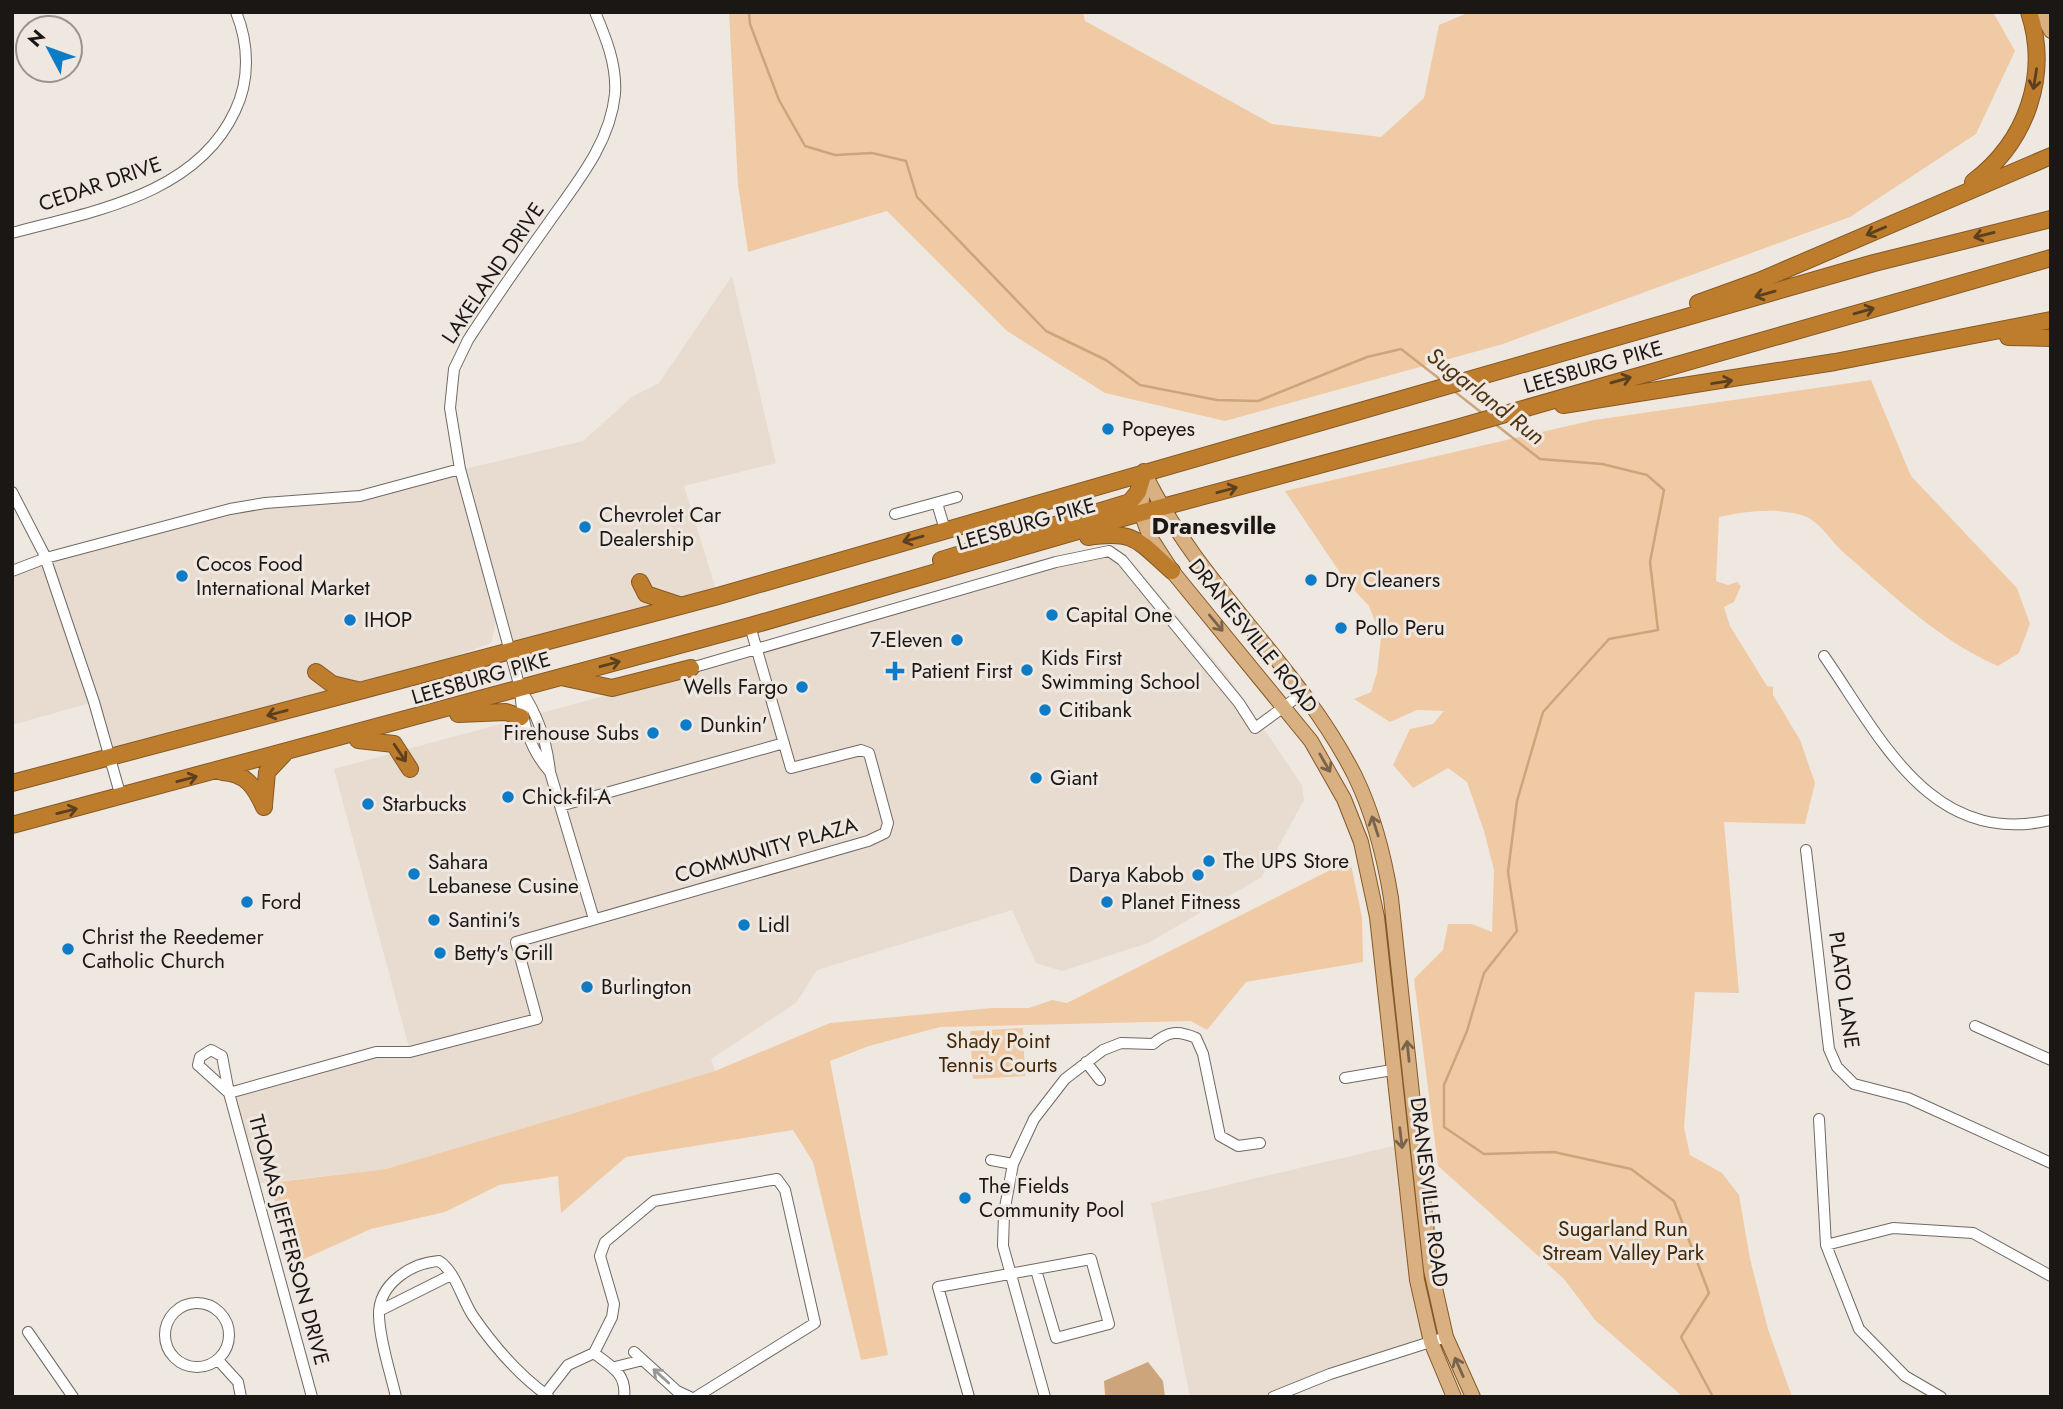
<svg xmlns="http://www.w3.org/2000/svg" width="2063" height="1409" font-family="Jost,sans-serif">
<rect width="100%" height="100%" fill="#efe8e1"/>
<path fill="#e8dbcf" d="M732 276 776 463 684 486 718 596 509 653 498 613 491 643 360 691 111 759 94 702 12 725V571L230 509 333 500 583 441 632 397 659 383Z
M1096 556 1132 562 1227 675 1302 785 1304 800 1262 877 1148 943 1062 971 1036 963 1012 910 817 970 796 1003 711 1059 715 1071 386 1169 253 1184 229 1094 376 1052 410 1051 334 769 626 690Z
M1402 1144 1431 1342 1273 1397H1190L1151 1203Z"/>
<path fill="#f0caa4" d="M729 12H1083L1085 21 1272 124 1381 137 1424 98 1439 25 1470 12H1993L2015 51 1976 134 1850 217 1503 344 1225 421 1105 393 1007 331 887 211 748 252 738 185Z
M1871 380 1911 476 2017 588 2030 624 2019 653 1998 666C1938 640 1892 594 1843 552 1832 542 1818 520 1804 516 1776 507 1747 511 1719 517L1716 581 1728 585 1737 582 1741 586 1734 602 1724 607 1730 626 1767 686 1773 687V695L1800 740 1815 783 1805 824 1724 822 1739 993 1695 992 1684 1127 1690 1155 1722 1173 1739 1195 1750 1259 1768 1329 1792 1397H1683L1595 1320 1564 1279 1438 1166 1414 979 1443 950 1448 924H1472L1492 932 1494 870 1484 831 1467 782 1448 768 1413 788 1393 765 1410 729 1433 724 1444 711 1417 710 1390 722 1354 699 1371 692 1377 673 1381 637 1369 606 1345 580 1285 491 1594 420Z
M1350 860 1362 917 1363 962 1246 982 1207 1030 1191 1021 940 1027 869 1046 830 1061 888 1355 861 1360 813 1162 793 1130 626 1157 561 1213 558 1176 499 1185 445 1212 371 1229 295 1263 269 1183 386 1169 715 1071 830 1023 992 1008H1029L1052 1000 1067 1003Z
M1023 1028 1025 1076 973 1079 970 1031Z"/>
<path fill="#cda57c" d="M1148 1362 1163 1381 1165 1397 1105 1395 1104 1381Z"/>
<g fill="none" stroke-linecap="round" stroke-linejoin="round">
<path stroke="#cda57c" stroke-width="2.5" d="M749 12 750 24 779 100 805 146 835 155 872 153 906 161 917 197 1046 331 1106 360 1140 385 1217 400 1258 401 1367 357 1401 349 1441 380
M1454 391 1482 413
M1495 424 1540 459 1602 464 1647 475 1664 490 1650 562 1658 630 1609 639 1543 712 1517 801 1508 872 1517 931 1484 973 1467 1031 1444 1085V1127L1484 1154 1554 1152 1631 1169 1674 1201 1709 1293 1681 1337 1713 1397"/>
<g stroke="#6f6964" stroke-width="12">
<path id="minor" d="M12 233C93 211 196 195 235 111 250 80 249 44 236 12
M12 492 44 554 94 702 121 797
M937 503 945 530
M895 514 957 497
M12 571 46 558 230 509 265 503 360 496 460 469
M1824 656C1881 738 1931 848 2051 820
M691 668 1056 562 1109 551 1122 560 1239 703 1255 728 1303 693
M521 690C538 715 547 742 550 772L594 919
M550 772C528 747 522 721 520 688L460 469 450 408 454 369 468 340C493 301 520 263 547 225 574 186 610 145 615 94 617 65 606 38 595 12
M560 806 784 743
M1806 850 1829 1049 1837 1067 1854 1084 1908 1098 2051 1163
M1975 1026 2051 1060
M211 1050 222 1056 229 1093 198 1065 200 1057Z
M1086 1062 1100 1080
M1345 1078 1392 1070
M1819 1119 1826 1245 1859 1329 1905 1376 1941 1397
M991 1160 1013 1164
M1826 1245 1893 1228 1973 1233 2051 1276
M165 1335a32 32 0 1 1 64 0a32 32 0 1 1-64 0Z
M379 1311 451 1275
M28 1332 73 1397
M634 1352 677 1391 690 1397
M594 1353C610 1366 627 1373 624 1397
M218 1360 238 1382 241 1397
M615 1367 643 1360
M312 1397 229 1093 376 1052H410L537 1019 516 942 868 841 885 833 888 823 869 753 861 750 791 768 750 626
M396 1397C390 1371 380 1342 379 1316 378 1284 411 1263 439 1261 456 1272 462 1300 473 1316 493 1345 520 1376 548 1396
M543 1397 568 1365 594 1353 612 1317 614 1304 600 1256 605 1242 654 1201 777 1179 785 1190 815 1323 696 1397
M969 1397 938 1287 1091 1259 1109 1324 1056 1338 1036 1270
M1045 1397 1003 1246 1004 1213 1013 1164 1034 1119 1065 1079 1103 1050 1121 1043 1153 1044C1168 1031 1178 1030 1196 1038L1203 1054 1220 1136 1238 1146 1260 1143
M1273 1397 1330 1374 1446 1337"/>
</g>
<g stroke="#855925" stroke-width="16">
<path id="major" d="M2041 12 2051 31
M1144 472C1197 584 1299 665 1355 776 1374 815 1384 855 1391 898L1431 1270 1446 1337 1473 1397
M1143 484 1141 513 1150 537 1172 571 1311 741 1344 799 1361 842 1377 917 1417 1280 1431 1342 1454 1397"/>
</g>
<g stroke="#855925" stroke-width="18">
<path id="highway" d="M1973 182C2026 142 2050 76 2029 12
M1698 303 1759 281 2051 156
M2008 337 2051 338
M1563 405 1835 362 2051 320
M1088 537C1136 530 1138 541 1172 571
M941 560 1130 502 1138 492 1144 472
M640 582 646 594 679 605
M316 672 332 684 357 690
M561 677 612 688 691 668
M458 714 506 712 521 717
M358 740 394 744 410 769
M222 772C246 773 255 787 264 807
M12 783 718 596 1874 263 2051 219
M264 805 267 772 284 754
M12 825 750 626 1133 515 1453 429 2051 258"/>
</g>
<use href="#minor" stroke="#fff" stroke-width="10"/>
<use href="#major" stroke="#d8b081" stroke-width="14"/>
<use href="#highway" stroke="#be7c2d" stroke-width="16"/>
</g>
<defs><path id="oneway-shaft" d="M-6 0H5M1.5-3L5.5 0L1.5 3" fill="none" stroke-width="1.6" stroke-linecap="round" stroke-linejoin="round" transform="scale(1.75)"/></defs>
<g stroke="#5c3f1f">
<use href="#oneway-shaft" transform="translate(2035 79) rotate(99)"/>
<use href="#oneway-shaft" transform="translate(1876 231) rotate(157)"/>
<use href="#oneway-shaft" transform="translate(1984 235) rotate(166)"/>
<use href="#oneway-shaft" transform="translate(1765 294) rotate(164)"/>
<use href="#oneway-shaft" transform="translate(1864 311) rotate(-16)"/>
<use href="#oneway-shaft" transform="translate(1621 380) rotate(-16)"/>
<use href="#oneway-shaft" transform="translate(1722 382) rotate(-9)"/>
<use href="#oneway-shaft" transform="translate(1227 490) rotate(-15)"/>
<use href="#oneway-shaft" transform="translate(913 539) rotate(164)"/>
<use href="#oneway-shaft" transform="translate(610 664) rotate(-15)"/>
<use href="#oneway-shaft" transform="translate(277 713) rotate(165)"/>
<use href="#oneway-shaft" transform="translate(400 753) rotate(56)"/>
<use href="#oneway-shaft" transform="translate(187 779) rotate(-15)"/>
<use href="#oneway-shaft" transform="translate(67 811) rotate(-14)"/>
</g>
<g stroke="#79644b">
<use href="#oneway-shaft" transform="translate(1216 623) rotate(50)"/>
<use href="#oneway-shaft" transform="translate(1325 763) rotate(60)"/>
<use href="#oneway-shaft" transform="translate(1375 826) rotate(-108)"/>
<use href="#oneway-shaft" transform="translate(1408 1051) rotate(-96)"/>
<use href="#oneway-shaft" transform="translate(1401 1138) rotate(83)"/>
<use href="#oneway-shaft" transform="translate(1459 1367) rotate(-114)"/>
</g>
<use stroke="#989796" href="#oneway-shaft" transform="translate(661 1376) rotate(-138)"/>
<g fill="#0d7bc6" stroke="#efe8e1" stroke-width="2.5">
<circle cx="1108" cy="429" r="7"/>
<circle cx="585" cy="527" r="7"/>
<circle cx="182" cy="576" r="7"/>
<circle cx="1311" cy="580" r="7"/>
<circle cx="1052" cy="615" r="7"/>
<circle cx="350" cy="620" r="7"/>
<circle cx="1341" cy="628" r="7"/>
<circle cx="957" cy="640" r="7"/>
<circle cx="1027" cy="670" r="7"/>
<path d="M891.5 660.5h7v7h7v7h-7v7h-7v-7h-7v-7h7z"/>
<circle cx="802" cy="687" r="7"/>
<circle cx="1045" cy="710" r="7"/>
<circle cx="686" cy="725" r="7"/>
<circle cx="653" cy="733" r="7"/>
<circle cx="1036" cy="778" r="7"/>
<circle cx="508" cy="797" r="7"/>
<circle cx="368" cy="804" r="7"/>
<circle cx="1209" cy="861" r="7"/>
<circle cx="414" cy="874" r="7"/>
<circle cx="1198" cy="875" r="7"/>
<circle cx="247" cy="902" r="7"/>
<circle cx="1107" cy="902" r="7"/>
<circle cx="434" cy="920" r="7"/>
<circle cx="744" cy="925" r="7"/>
<circle cx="68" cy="949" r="7"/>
<circle cx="440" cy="953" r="7"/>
<circle cx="587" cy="987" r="7"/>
<circle cx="965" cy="1198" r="7"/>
</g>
<g text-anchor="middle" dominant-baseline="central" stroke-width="6" stroke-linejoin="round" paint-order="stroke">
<g font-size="21" fill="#1a1715" stroke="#efe8e1">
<text transform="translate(100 184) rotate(-19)">CEDAR DRIVE</text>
<text transform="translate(493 273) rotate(-56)">LAKELAND DRIVE</text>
<text transform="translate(1593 367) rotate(-16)">LEESBURG PIKE</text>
<text transform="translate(1026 524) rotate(-16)">LEESBURG PIKE</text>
<text transform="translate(1253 636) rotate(51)">DRANESVILLE ROAD</text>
<text transform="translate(481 678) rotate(-16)">LEESBURG PIKE</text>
<text transform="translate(766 850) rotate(-16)">COMMUNITY PLAZA</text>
<text transform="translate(1844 990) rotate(82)">PLATO LANE</text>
<text transform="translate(1429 1192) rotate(83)">DRANESVILLE ROAD</text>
<text transform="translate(289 1240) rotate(75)">THOMAS JEFFERSON DRIVE</text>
</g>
<g font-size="21" fill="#1a1715" stroke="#efe8e1" text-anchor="start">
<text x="1122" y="429">Popeyes</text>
<text x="599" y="515">Chevrolet Car<tspan x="599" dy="24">Dealership</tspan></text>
<text x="196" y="564">Cocos Food<tspan x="196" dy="24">International Market</tspan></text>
<text x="1325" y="580">Dry Cleaners</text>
<text x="1066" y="615">Capital One</text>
<text x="364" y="620">IHOP</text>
<text x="1355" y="628">Pollo Peru</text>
<text x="943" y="640" text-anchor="end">7-Eleven</text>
<text x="1041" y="658">Kids First<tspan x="1041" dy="24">Swimming School</tspan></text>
<text x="911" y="671">Patient First</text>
<text x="788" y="687" text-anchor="end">Wells Fargo</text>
<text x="1059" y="710">Citibank</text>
<text x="700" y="725">Dunkin'</text>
<text x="639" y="733" text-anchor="end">Firehouse Subs</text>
<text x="1050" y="778">Giant</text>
<text x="522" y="797">Chick-fil-A</text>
<text x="382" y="804">Starbucks</text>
<text x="1223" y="861">The UPS Store</text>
<text x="428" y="862">Sahara<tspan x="428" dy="24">Lebanese Cusine</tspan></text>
<text x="1184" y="875" text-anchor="end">Darya Kabob</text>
<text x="261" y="902">Ford</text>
<text x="1121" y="902">Planet Fitness</text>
<text x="448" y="920">Santini's</text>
<text x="758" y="925">Lidl</text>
<text x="82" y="937">Christ the Reedemer<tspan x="82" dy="24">Catholic Church</tspan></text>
<text x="454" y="953">Betty's Grill</text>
<text x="601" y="987">Burlington</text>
<text x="979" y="1186">The Fields<tspan x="979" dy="24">Community Pool</tspan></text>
</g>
<g font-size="21" fill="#432705" stroke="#efe8e1">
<text x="998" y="1041">Shady Point<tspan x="998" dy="24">Tennis Courts</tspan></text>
<text x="1623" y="1229">Sugarland Run<tspan x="1623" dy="24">Stream Valley Park</tspan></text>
</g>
<g font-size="23" font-style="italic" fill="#4e3211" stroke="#efe8e1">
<text transform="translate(1486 396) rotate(38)">Sugarland Run</text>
</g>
<g font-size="24" font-weight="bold" fill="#1a1715" stroke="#efe8e1">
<text x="1214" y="525">Dranesville</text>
</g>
</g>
<rect width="2063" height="1409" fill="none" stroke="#1a1715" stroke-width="28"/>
<g transform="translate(49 49) rotate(311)"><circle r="33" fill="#efe8e1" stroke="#9a948f" stroke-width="2"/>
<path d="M0-5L12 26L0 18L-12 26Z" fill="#0d7bc6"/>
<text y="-10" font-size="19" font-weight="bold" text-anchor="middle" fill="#1a1715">N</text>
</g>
</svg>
